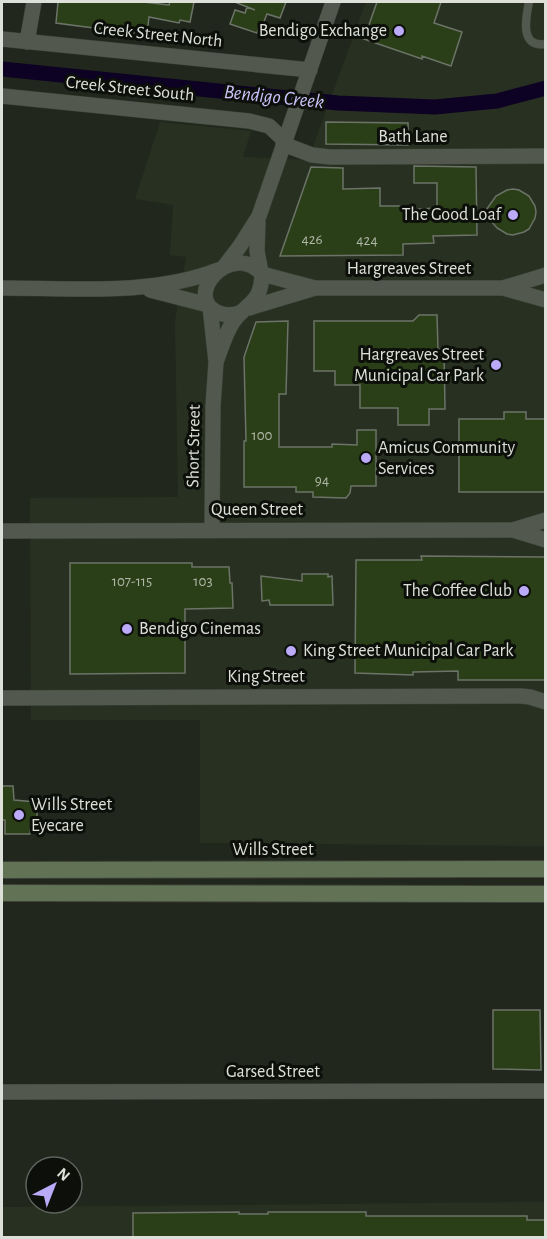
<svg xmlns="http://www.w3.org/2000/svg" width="547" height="1239" font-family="'Alegreya Sans',sans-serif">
<rect width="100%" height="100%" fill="#21271c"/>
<path fill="#283121" d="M366 2H545V846L200 843V720H31L30 498 178 497 175 321 186 257 170 255 173 205 135 199 160 122 251 131 243 157 308 160Z
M545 1202V1237H2V1207Z"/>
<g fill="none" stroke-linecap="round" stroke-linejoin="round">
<path stroke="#0d0224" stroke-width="15" d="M2 69 338 103 435 107 497 101 546 88"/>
</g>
<path fill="#2a3f17" stroke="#6c7368" stroke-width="1.5" d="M58 2H143L169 5 170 2H194L190 22 180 20 179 23 149 17 147 35 56 23Z
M238 2H286L280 18 267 14 263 24 260 23 257 33 230 24 235 10 245 13 247 7 255 10 237 3Z
M377 2H441L434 23 462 32 451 66 422 56V59L364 39Z
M326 122 408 123V145L326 144Z
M414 166 476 167 477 235 433 236 434 243 403 244V255L280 256 311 167 343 168V189L380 188V206H402V210L437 208V183H414Z
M513 189 519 190 529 196 535 206 536 212 535 218 529 229 524 232 513 235 507 234 497 228 484 213 496 196 507 190Z
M419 315H437L438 349H444L445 409H429V425H398V408H360V385H335V371H314V321H413Z
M288 321 286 394H279V447H332V444L357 445V430H376V486H351L350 493 346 498 313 497V492H296V487H244V441H246L244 357 256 322Z
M504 412H526V419H546V492H459V419H504Z
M421 556 546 557V680H458V671L413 672V675L355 673 356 560H422Z
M70 563H192V567H229L230 583H232L233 608 185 609V673L70 674Z
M302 574H328V577L332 576 333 605H270L269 600 262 601 261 576 302 581Z
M2 786H13L14 800 37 802V830H30V834H5V820H2Z
M493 1010H540L541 1070 493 1069Z
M239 1212V1214H268V1212H366V1216H527V1220H546V1238H133V1213Z"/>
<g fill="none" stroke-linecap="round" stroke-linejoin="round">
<g stroke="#3c4139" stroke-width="9">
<path id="service" d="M529 2C526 17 519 48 546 44"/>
</g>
<g stroke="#3c4139" stroke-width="16">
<path id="minor" d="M2 39 310 70
M27 42 34 2
M2 96 249 121 269 126 285 141
M283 144 312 155 330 157 546 156
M258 222 257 251 261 272
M224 267 240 246 259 216 333 2
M262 274 315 288H503L546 300
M2 288C72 288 152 296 218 270
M503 288 546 275
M150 290 208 305
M210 307 216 362 213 406 212 530
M249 308 315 288
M216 362C221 349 225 334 233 322 248 301 261 304 262 274 230 239 181 298 219 313 227 316 235 315 242 312
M513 530 546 520
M2 531 513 530 546 540
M2 698 521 696 530 697 546 702
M2 1092 546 1091"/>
</g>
<g stroke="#3c4139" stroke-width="18">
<path id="secondary" d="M2 870 546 869
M2 893 546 894"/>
</g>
<use href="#service" stroke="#52584d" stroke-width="8"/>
<use href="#minor" stroke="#52584d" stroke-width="15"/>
<use href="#secondary" stroke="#627255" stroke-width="16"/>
</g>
<g fill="#baaaf7" stroke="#0c0f0a" stroke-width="2">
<circle cx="399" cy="31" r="6"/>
<circle cx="513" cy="215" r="6"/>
<circle cx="496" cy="365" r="6"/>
<circle cx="366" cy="458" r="6"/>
<circle cx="524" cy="591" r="6"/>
<circle cx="127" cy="629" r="6"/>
<circle cx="291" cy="651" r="6"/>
<circle cx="19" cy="815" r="6"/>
</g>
<g text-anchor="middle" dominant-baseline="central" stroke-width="6" stroke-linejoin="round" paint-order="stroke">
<g font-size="15" fill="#b0b8a8">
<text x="312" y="239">426</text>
<text x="367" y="240">424</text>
<text x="262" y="435">100</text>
<text x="322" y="480">94</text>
<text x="132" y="581">107-115</text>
<text x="203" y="581">103</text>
</g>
<g font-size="18" fill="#dce0d9" stroke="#0c0f0a" text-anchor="end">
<text x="387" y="31">Bendigo Exchange</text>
<text x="501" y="215">The Good Loaf</text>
<text x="484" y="355">Hargreaves Street<tspan x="484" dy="21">Municipal Car Park</tspan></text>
<text x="378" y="448" text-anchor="start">Amicus Community<tspan x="378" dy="21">Services</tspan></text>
<text x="512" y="591">The Coffee Club</text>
<text x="139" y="629" text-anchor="start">Bendigo Cinemas</text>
<text x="303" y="651" text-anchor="start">King Street Municipal Car Park</text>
<text x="31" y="805" text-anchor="start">Wills Street<tspan x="31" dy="21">Eyecare</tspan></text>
</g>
<g font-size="18" fill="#dce0d9" stroke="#0c0f0a">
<text transform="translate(158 35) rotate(6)">Creek Street North</text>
<text transform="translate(130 89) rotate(6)">Creek Street South</text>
<text x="413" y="137">Bath Lane</text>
<text x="409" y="269">Hargreaves Street</text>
<text transform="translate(194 446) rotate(-89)">Short Street</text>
<text x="257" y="510">Queen Street</text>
<text x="266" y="677">King Street</text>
<text x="273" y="850">Wills Street</text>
<text x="273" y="1072">Garsed Street</text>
</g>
<g font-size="20" font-style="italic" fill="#cdc3fc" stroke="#0c0f0a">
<text transform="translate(274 97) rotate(6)">Bendigo Creek</text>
</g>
</g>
<rect width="547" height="1239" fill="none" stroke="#dce0d9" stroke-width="6"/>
<g transform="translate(54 1185) rotate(42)"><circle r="28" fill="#0c0f0a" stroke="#5f635d" stroke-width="1.5"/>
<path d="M0-4.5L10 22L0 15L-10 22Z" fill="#baaaf7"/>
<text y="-9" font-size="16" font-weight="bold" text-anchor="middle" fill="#dce0d9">N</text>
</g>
</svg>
